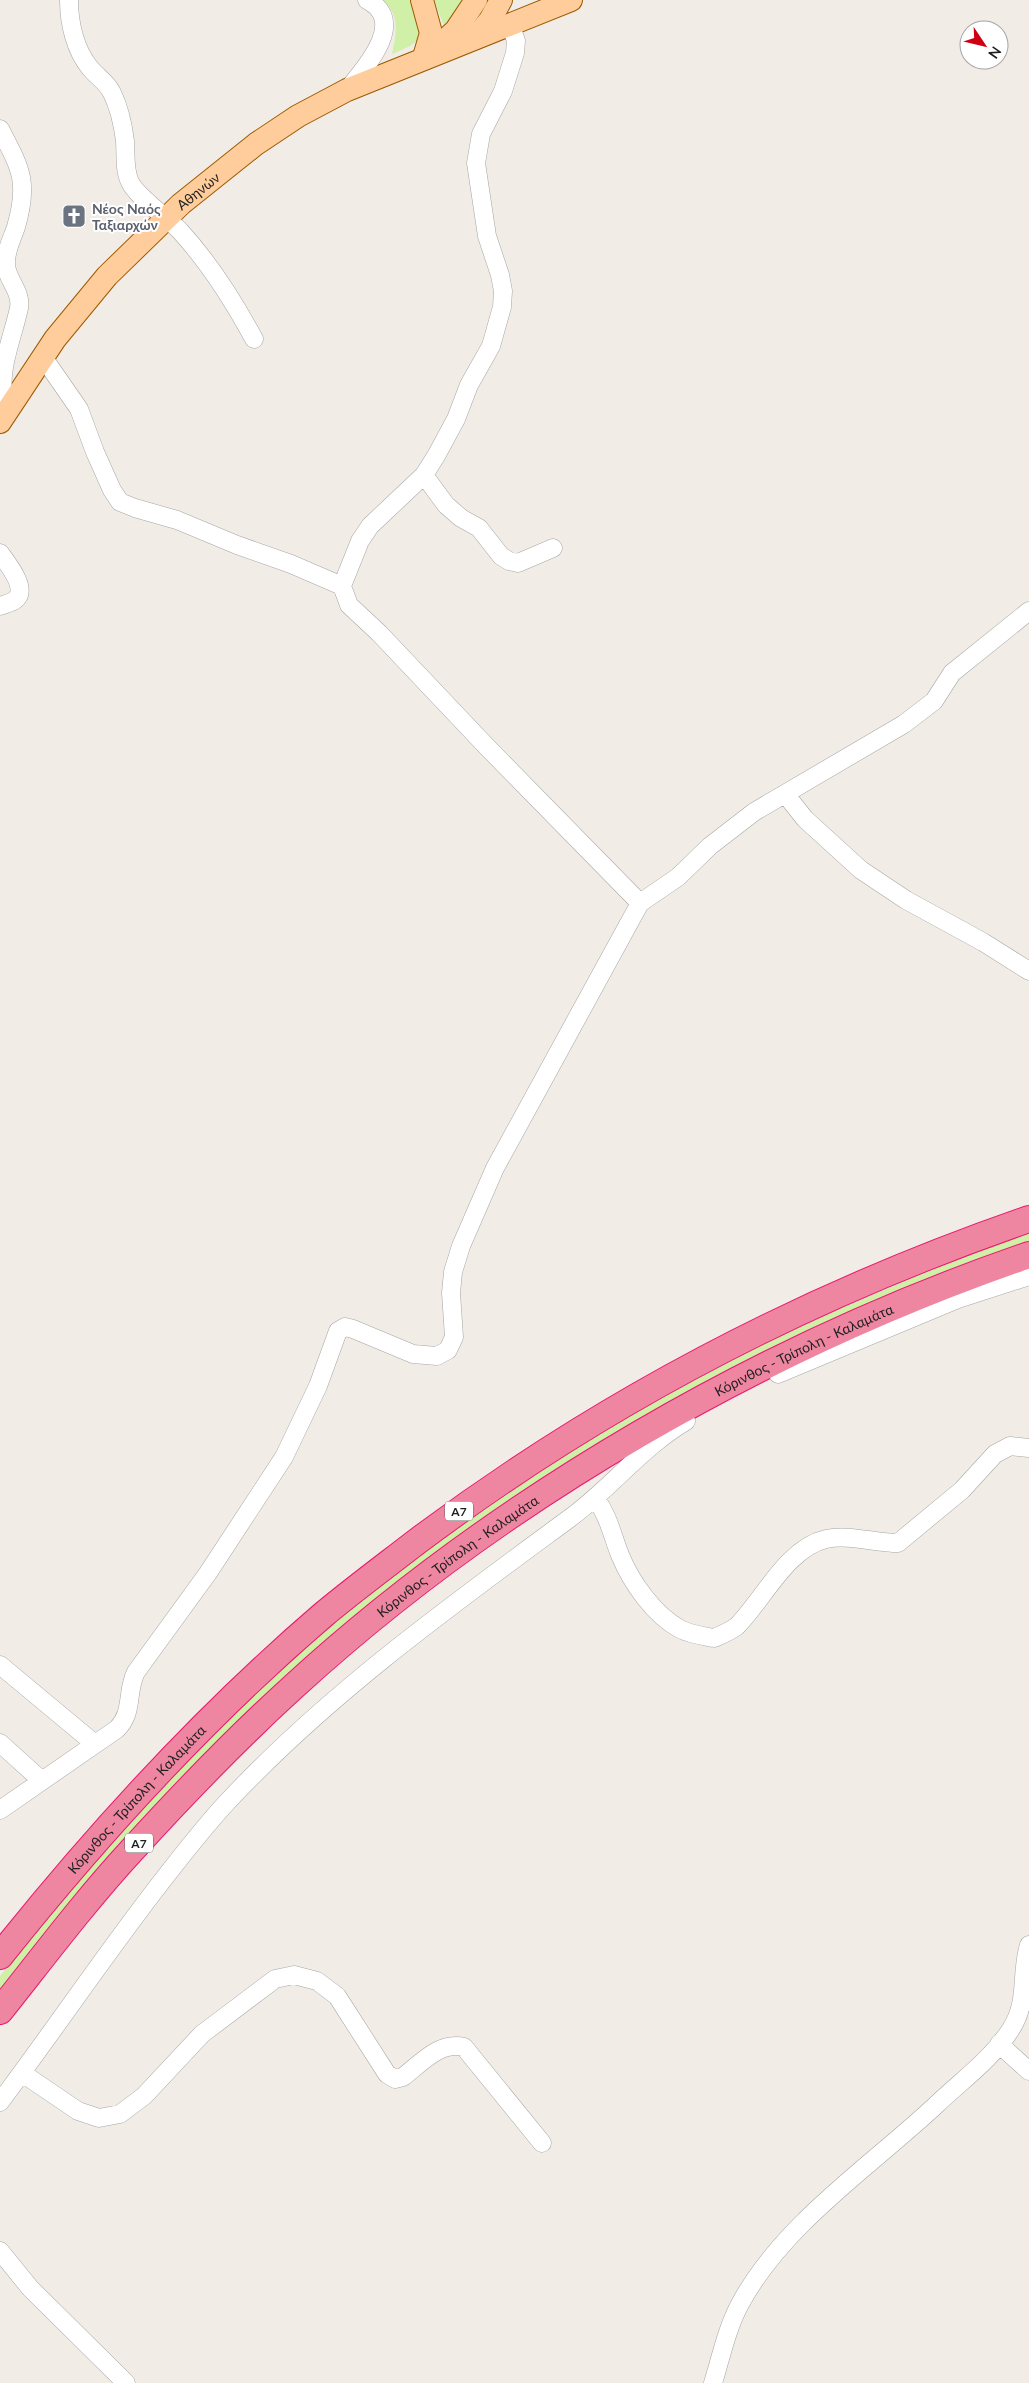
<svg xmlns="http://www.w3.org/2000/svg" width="1029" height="2383" font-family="Lato,sans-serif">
<rect width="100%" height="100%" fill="#f1ece5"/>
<path fill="#d0efa7" d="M382 0H412C425 34 428 40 392 54 396 34 401 14 382 0Z
M434 0H470L445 29Z
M1029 1232V1242L936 1276 764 1353 683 1394 594 1447 398 1583 340 1628 283 1679 0 1991V1976C85 1868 176 1762 279 1670 357 1601 439 1539 525 1481 576 1448 626 1414 680 1386 793 1326 910 1277 1029 1232Z"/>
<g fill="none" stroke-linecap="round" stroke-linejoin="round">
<g stroke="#a6a6a6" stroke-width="19">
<path id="minor" d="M69 0C69 23 75 50 90 68 97 77 107 82 112 93 119 107 123 125 125 141 126 154 124 170 130 182 136 196 169 219 181 232 210 264 234 302 254 339
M348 89C365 68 408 21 367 0
M0 129C21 169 29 182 16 227 12 239 5 252 6 264 6 279 22 291 19 308 14 332 0 366 3 390 3 396 7 402 10 408
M43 357 79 409 95 452 112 490 120 502 135 508 177 520 237 545 291 564 342 586 349 605 379 633 487 747 640 903
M424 475 446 505 461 518 479 528 501 556 509 561 518 563 553 548
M0 553C7 563 29 589 15 600 11 603 5 604 0 606
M342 586 360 541 370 526 424 475 436 456 456 419 469 385 491 346 502 307 503 291 500 275 487 236 476 163 481 134 503 91 515 53 516 41 510 23
M786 795 805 819 861 870 906 900 983 942 1029 971
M778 1374 958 1299 1029 1276
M596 1499C609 1517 612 1535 620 1555 631 1582 654 1615 680 1629 689 1634 703 1636 714 1638 721 1635 731 1631 737 1626 763 1600 787 1548 826 1539 848 1534 875 1543 898 1543L962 1490 995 1454 1010 1446 1029 1448
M0 1665 95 1744
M0 1743 42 1781
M0 1810 117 1729C134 1712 126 1691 136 1672L208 1573 284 1457 318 1386 338 1331 345 1327 353 1329 413 1354 437 1356 448 1350 454 1337 451 1293 453 1272 461 1246 495 1168 640 903 678 877 710 846 754 812 904 724 934 701 952 673 1029 611
M999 2044 1029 2071
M22 2073 78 2111 99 2118 120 2114 144 2096 202 2034 275 1979 294 1975 317 1981 337 1996 387 2074 395 2079 403 2077C421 2063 440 2041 464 2047L542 2143
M0 2102C55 2029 106 1953 162 1881 184 1853 206 1824 231 1798 332 1691 452 1605 570 1518 611 1488 642 1447 686 1421
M0 2251 30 2288 126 2383
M713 2383C721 2357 727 2328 740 2304 783 2224 871 2166 936 2105 961 2081 992 2059 1011 2029 1029 2001 1020 1974 1029 1945"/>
</g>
<g stroke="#9b5b00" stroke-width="24">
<g id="major">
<path d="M422 0 431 33 424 57"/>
<path d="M475 38 490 20 501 0"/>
<path d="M433 51 456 30 476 0"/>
<path id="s1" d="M0 422 55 339 107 276 181 204 256 144 298 116 347 90 571 0"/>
</g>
</g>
<g stroke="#ea1770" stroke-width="28">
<g id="highway">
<path id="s2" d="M0 1956C98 1833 204 1717 323 1615 353 1590 384 1567 415 1543 601 1403 809 1295 1029 1219"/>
<path id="s3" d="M0 2011C43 1957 85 1901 132 1850 183 1794 236 1739 292 1688 499 1498 764 1346 1029 1255"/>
</g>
</g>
<use href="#minor" stroke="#fff" stroke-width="18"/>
<use href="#major" stroke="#ffcc9c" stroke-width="22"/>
<use href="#highway" stroke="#ee86a2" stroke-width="26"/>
</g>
<defs>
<g id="church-square" transform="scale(1.25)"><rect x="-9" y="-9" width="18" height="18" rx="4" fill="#6b7280" stroke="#fff"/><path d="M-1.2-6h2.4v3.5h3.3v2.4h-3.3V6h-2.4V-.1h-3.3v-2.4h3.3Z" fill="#fff"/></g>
</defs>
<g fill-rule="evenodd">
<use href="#church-square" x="74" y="216"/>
</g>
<g text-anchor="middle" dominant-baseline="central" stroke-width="4" stroke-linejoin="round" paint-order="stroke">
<g fill="#fff" stroke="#626262" stroke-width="1">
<rect x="445" y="1501.5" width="28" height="19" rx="4"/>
<rect x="125" y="1833.5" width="28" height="19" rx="4"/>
</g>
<g font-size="12" font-weight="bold" fill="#1f1f1f">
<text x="459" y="1511">Α7</text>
<text x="139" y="1843">Α7</text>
</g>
<g font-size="14" fill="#1f1f1f" stroke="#fff">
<text stroke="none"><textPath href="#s1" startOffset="306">Αθηνών</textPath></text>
<text stroke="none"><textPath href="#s3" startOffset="1052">Κόρινθος - Τρίπολη - Καλαμάτα</textPath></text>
<text stroke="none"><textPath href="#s3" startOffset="648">Κόρινθος - Τρίπολη - Καλαμάτα</textPath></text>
<text stroke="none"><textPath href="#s2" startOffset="208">Κόρινθος - Τρίπολη - Καλαμάτα</textPath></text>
</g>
<g font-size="14" font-weight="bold" fill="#5b616d" stroke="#fff" text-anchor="start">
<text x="92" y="208">Νέος Ναός<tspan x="92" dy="16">Ταξιαρχών</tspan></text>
</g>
</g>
<g transform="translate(984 45) rotate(125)"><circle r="24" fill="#ffffff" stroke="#a5a5a5"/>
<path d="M0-4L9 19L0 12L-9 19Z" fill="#cf0011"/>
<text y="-8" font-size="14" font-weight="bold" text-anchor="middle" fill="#1f1f1f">N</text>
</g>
</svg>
